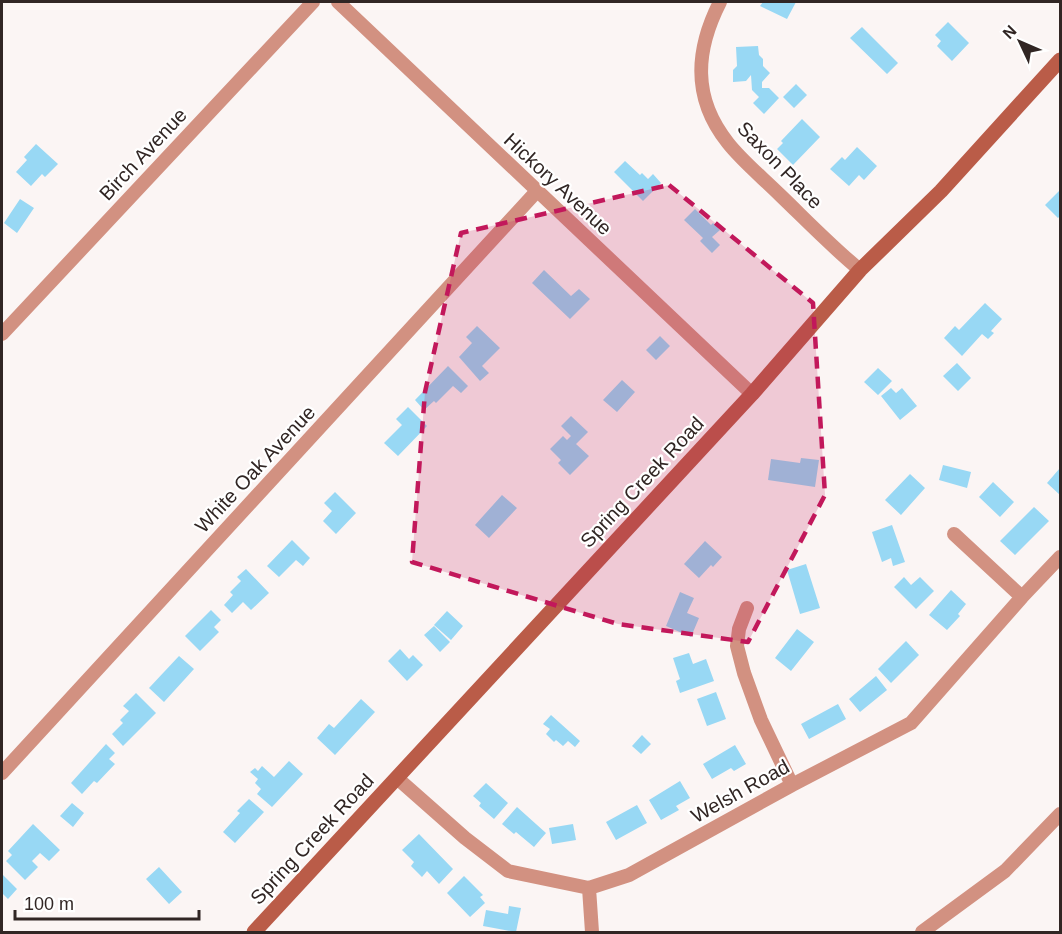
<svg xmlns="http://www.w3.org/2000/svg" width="1062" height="934" font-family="Arial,sans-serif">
<rect width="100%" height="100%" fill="#fbf5f4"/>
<path fill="#98d8f4" d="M763 2H796L787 19 760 6Z
M948 22 969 43 952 61 937 46 941 41 935 35Z
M862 27 898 63 887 74 850 38Z
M758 46 759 55 763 59V66L770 73 762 82V88H769L779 98 764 114 753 103 759 97 752 90 751 75 746 81 733 82V70L737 66 736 47Z
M796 84 807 95 794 108 783 97Z
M802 119 820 137 793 165 777 149 783 143 781 141Z
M36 144 58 164 45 177 42 174 31 186 16 172 27 160 24 157Z
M857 147 877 166 864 180 859 175 849 186 830 169 842 157 845 160Z
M625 161 640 175 642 173 648 179 653 174 661 183 643 201 614 172Z
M1060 190V216L1058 218 1045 205Z
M20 199 34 208 17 233 4 223Z
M695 209 711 225 713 223 720 230 712 237 720 245 712 253 700 241 703 238 684 220Z
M544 270 571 296 579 289 590 299 570 319 532 283Z
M985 303 1002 319 991 331 994 333 988 339 982 334 962 356 944 338 955 326 959 330Z
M477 326 500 348 482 366 489 373 480 381 459 357 472 343 466 337Z
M660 336 670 346 656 360 646 350Z
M957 363 971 378 958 391 943 376Z
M448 366 468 386 461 393 453 386 436 403 434 401 424 410 415 400Z
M878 368 892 381 878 395 864 382Z
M622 380 635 392 617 412 603 400Z
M891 388 896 393 902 388 917 406 900 420 881 396Z
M408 407 427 426 398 456 384 443 402 425 396 419Z
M571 416 588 432 576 444 589 456 570 475 558 463 561 460 550 449 563 436 567 440 571 436 561 426Z
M801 458 819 460 815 487 768 480 771 459 800 463Z
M943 465 971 472 967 488 939 480Z
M1060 468V495L1047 483Z
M910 474 925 488 901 515 885 500Z
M993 482 1014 502 1000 517 979 497Z
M335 492 356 513 336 534 323 521 332 511 324 503Z
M502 495 517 508 489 538 475 525Z
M1034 507 1049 521 1015 555 1000 541Z
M892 525 905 562 893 566 891 558 882 562 872 532Z
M292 540 310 558 303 566 296 560 279 577 267 566Z
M705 541 722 557 713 567 711 565 699 578 684 564Z
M806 564 820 608 800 614 787 570Z
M246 569 269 593 251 610 243 602 232 613 224 605 233 595 230 592 241 581 237 577Z
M904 577 911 585 920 577 934 591 916 609 894 587Z
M951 590 966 604 958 614 960 616 947 630 929 615Z
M680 592 694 598 687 613 699 618 691 637 666 626Z
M211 610 221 620 214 627 219 632 200 651 185 636Z
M447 611 463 626 451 640 434 625Z
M434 626 450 642 440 652 424 635Z
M797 629 814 642 791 671 775 658Z
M906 641 919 655 891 683 878 669Z
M400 649 409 659 413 655 423 665 407 681 388 661Z
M689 653 693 664 706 659 714 681 680 693 676 681 680 679 673 658Z
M179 656 194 669 164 702 149 688Z
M876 676 887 690 860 712 849 699Z
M716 692 726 719 707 726 697 699Z
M136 693 156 713 123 746 112 734 123 723 120 720 129 711 123 706Z
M361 699 375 712 335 755 317 738 329 724 334 728Z
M838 704 846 719 809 739 801 724Z
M551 715 580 741 575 747 568 741 563 746 556 740 554 742 546 734 550 729 543 724Z
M642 735 651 744 641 754 632 746Z
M106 744 115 753 109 759 115 764 97 783 94 781 82 794 71 783Z
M735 745 746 764 734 771 731 768 712 779 703 764Z
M289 761 303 774 272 807 257 794 261 789 255 783 258 779 250 772 255 768 258 771 262 766 274 777Z
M680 781 690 798 676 806 679 810 661 820 649 800Z
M486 783 508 803 494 819 479 806 481 803 473 796Z
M249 799 264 812 235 843 223 832 240 813 237 811Z
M72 803 84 813 73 827 60 816Z
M637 805 647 823 616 840 606 822Z
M517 807 546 833 534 847 516 832 514 834 502 824Z
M33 824 60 850 49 861 40 853 32 861 38 867 25 880 6 861 12 855 8 851Z
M573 824 576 840 552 844 549 828Z
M419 834 453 869 439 884 427 871 422 877 411 866 414 862 402 850Z
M159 867 182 892 169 904 146 879Z
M2 874 17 889 8 899 2 893Z
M464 876 483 895 480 897 485 903 470 917 447 893Z
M509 906 521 908 516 932 483 926 486 910 508 914Z"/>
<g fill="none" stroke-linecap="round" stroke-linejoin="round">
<path stroke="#d29181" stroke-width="14" d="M338 2 752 394
M720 2C695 51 692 98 728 143 743 162 763 178 780 195 806 220 832 247 860 270
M2 334 313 2
M954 534 1022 597
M747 608 739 629 737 646 744 673 761 720 792 785
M2 773 537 191
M397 778 465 838 508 871 589 888 629 875 792 785 911 723 1022 597 1060 557
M589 888 592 932
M922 932 1005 871 1060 814"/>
<path stroke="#ba5c48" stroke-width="15" d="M254 932 752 394 860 270 941 191 1060 60"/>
</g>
<path fill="#c2185b" fill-opacity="0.2" stroke="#c2185b" stroke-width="4.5" stroke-dasharray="12 8" stroke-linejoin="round" d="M669 185 813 303 825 495 748 642 618 624 412 562 425 392 461 233Z"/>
<g text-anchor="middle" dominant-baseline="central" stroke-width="4.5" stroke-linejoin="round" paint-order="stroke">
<g font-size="20" fill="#312624" stroke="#fff">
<text transform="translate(143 154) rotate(-47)">Birch Avenue</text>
<text transform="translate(780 165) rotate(46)">Saxon Place</text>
<text transform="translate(558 184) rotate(43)">Hickory Avenue</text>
<text transform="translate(255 469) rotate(-47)">White Oak Avenue</text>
<text transform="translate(642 482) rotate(-47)">Spring Creek Road</text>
<text transform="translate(740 791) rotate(-29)">Welsh Road</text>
<text transform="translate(312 839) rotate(-47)">Spring Creek Road</text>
</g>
</g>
<rect width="1062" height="934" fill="none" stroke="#312624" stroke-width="6"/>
<g transform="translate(1020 42) rotate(314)" stroke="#ffffff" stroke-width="4.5" paint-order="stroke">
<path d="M0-4.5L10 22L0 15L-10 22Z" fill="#312624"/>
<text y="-9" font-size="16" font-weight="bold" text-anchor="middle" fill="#312624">N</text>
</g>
<path d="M15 910v9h184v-9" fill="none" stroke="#312624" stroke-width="3"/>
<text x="24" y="910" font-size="18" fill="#312624" stroke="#ffffff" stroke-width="4.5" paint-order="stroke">100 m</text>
</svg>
